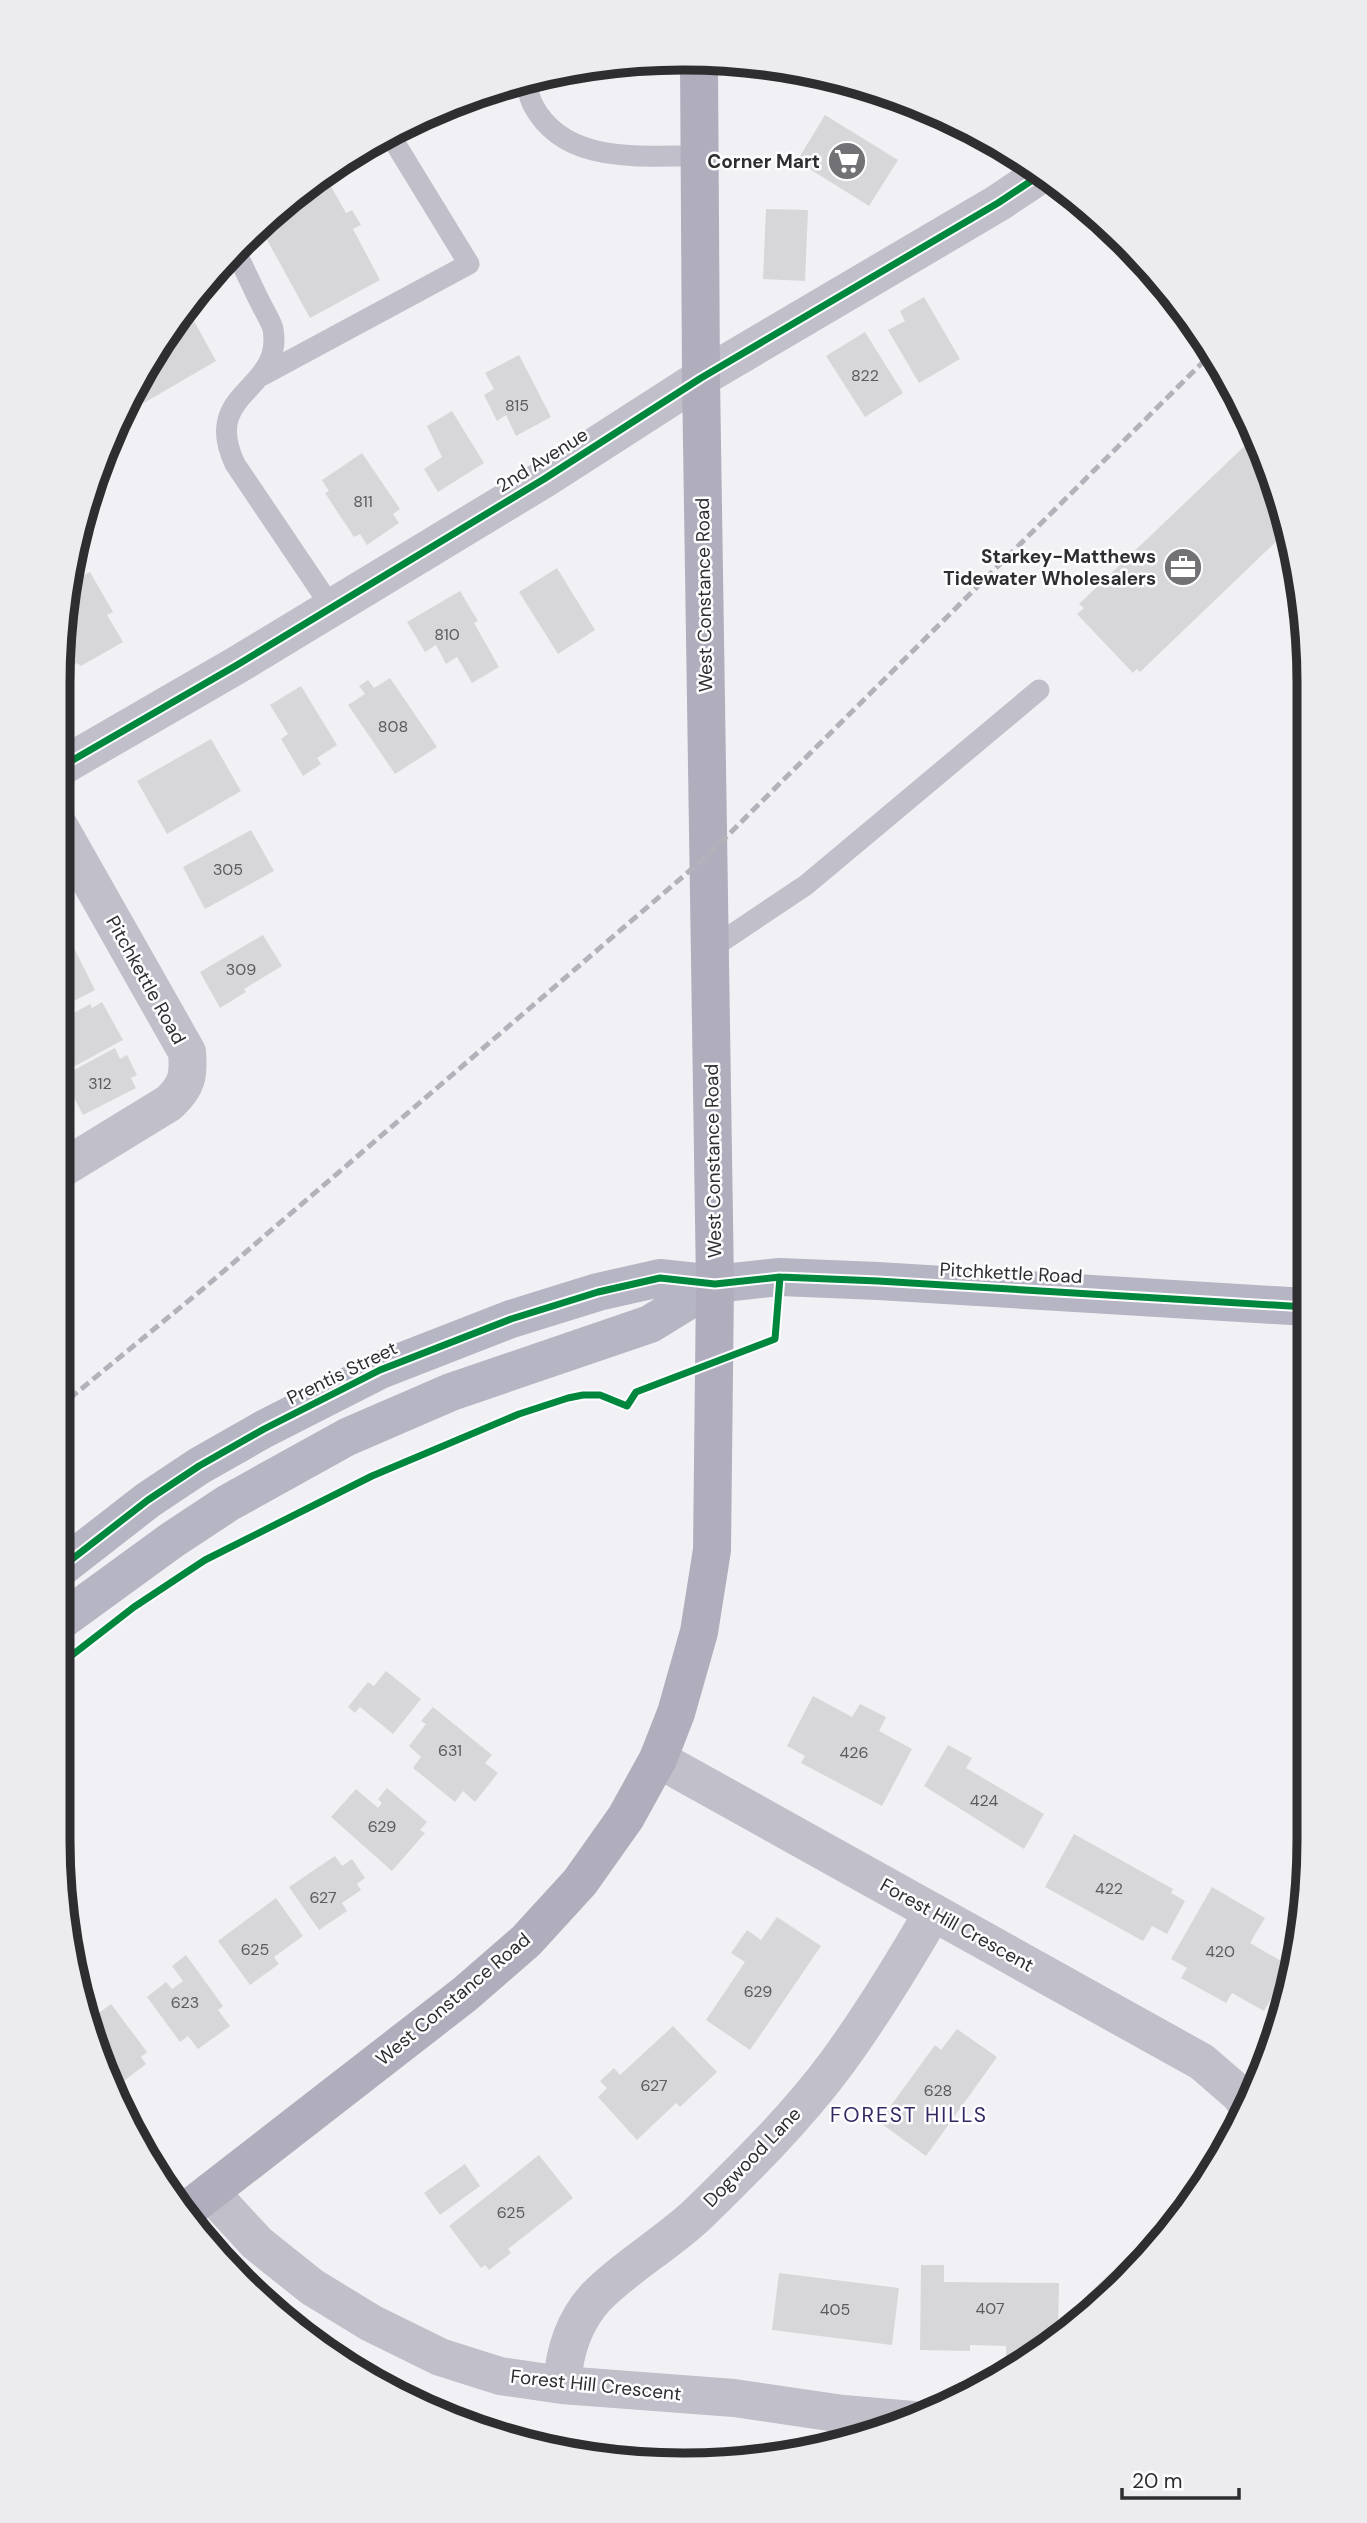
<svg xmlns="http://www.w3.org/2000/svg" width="1367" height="2523" font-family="'DM Sans',sans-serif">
<rect width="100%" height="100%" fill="#f1f1f5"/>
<path fill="#d7d7da" d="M825 115 898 160 869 206 797 161Z
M324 174 346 213 352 210 361 225 353 229 380 280 310 318 260 227 302 187Z
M766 209 808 210 805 281 763 279Z
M1089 213 1126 241 1137 255 1125 263Z
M924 297 960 359 919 383 888 330 905 321 900 311Z
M187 308 216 361 142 404 134 389 141 371Z
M865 332 903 393 865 417 826 356Z
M519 355 551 417 516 436 506 415 497 421 484 395 494 389 485 373Z
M452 411 484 463 438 492 424 469 442 457 427 426Z
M1254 437 1276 482 1287 531 1140 672 1137 669 1133 673 1077 614 1084 608 1079 604Z
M362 453 400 509 393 514 399 523 367 545 360 534 354 537 325 493 329 491 322 480Z
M557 568 595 630 558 654 519 592Z
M79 571 82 576 90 572 113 612 107 615 123 642 81 666 77 663 63 672 59 666V648L69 642 61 629 70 576Z
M460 591 478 621 474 623 499 667 472 683 457 657 446 664 436 645 425 652 407 622Z
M390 678 437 747 395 774 348 705 365 694 359 686 368 680 374 688Z
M301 686 337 745 317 758 321 764 303 776 281 739 288 734 270 705Z
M211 739 241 791 167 834 137 781Z
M251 830 274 871 205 909 183 867Z
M263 935 282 966 244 989 246 992 220 1008 200 972Z
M74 948 95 990 59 1009V955Z
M102 1002 123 1040 62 1073 59 1067V1021L90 1004 92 1008Z
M115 1048 120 1059 127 1055 137 1075 131 1078 136 1088 83 1115 63 1076Z
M58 1227 72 1250 58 1257Z
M386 1671 421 1699 393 1734 360 1707 355 1713 348 1707 368 1682 374 1686Z
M813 1696 852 1717 860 1704 886 1717 879 1731 912 1749 882 1806 801 1763 805 1756 787 1746Z
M433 1707 492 1755 485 1763 498 1773 475 1802 463 1791 455 1802 413 1768 421 1757 409 1746 426 1724 421 1721Z
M948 1745 972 1758 966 1768 1044 1814 1024 1849 924 1786Z
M387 1788 427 1822 420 1830 425 1833 392 1871 331 1817 356 1789 378 1808 382 1803 378 1799Z
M1074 1834 1173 1889 1171 1893 1185 1901 1167 1934 1152 1926 1143 1941 1045 1887Z
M335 1856 342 1866 352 1859 365 1878 357 1884 361 1890 342 1903 347 1911 319 1930 289 1887Z
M1212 1887 1265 1918 1250 1943 1290 1966 1264 2011 1232 1993 1226 2003 1181 1978 1187 1968 1171 1959Z
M276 1898 303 1936 274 1957 279 1964 250 1985 218 1941Z
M777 1917 821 1946 750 2050 706 2020 745 1962 731 1953 747 1930 761 1940Z
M73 1932 84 1947 76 1953 75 1942Z
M186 1955 223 2006 218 2010 230 2026 198 2049 188 2036 180 2042 147 1997 166 1982 172 1989 183 1981 172 1966Z
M111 2004 147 2052 141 2057 146 2064 116 2087 91 2041 88 2021Z
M673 2026 717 2072 680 2107 676 2103 637 2140 598 2097 607 2088 600 2081 614 2068 620 2075Z
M957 2029 997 2057 926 2156 879 2122 935 2045 941 2050Z
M539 2155 573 2198 508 2249 511 2253 489 2270 485 2265 481 2268 449 2226Z
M465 2164 480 2186 440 2215 424 2193Z
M1162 2224 1165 2227 1099 2307 1087 2295Z
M921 2265H944V2282L1059 2283 1058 2333 1021 2357 1006 2356V2346L970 2345V2351L920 2350Z
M779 2273 899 2288 892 2345 772 2330Z"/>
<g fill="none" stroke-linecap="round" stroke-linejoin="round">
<path stroke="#c0bfca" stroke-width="21" d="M524 79C527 87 529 97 533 105 565 166 642 155 700 156
M235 250C244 268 252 286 261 304 265 312 271 321 273 329 284 392 200 390 235 464L332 608
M263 375 469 264 398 148
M709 950 806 885 1039 690"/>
<path stroke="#c0bfca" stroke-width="38" d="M59 768 237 665 544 479 701 378 998 203 1040 175
M58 1171 169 1103C187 1086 189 1076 187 1052L59 826
M658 1759 1202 2062 1239 2094 1246 2103
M210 2192 257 2243 312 2287 371 2323 440 2357 500 2376 562 2385 734 2398 843 2414 913 2420
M562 2385C564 2353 574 2321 596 2297 626 2266 668 2243 699 2213 747 2166 796 2118 836 2064 872 2015 903 1964 933 1912"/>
<path stroke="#b6b5c3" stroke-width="38" d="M58 1570 148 1500 199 1466 264 1429 380 1370 511 1319 598 1292 660 1278 715 1284 780 1277 878 1281 1306 1307
M58 1623 172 1540 228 1503 347 1437 451 1392 650 1324 715 1284"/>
<path stroke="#b0aebd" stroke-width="38" d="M183 2213 465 1994 526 1941 580 1882 626 1817 658 1759 676 1713 699 1632 712 1550 715 1284 701 378 699 61"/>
<path stroke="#b3b1ba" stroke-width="5" stroke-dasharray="10 5" stroke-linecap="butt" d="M58 1408 204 1288 708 855 1212 353"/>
<g stroke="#fdfdff" stroke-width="11">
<path id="cycleway" d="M59 768 237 665 544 479 701 378 998 203 1040 175
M58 1570 148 1500 199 1466 264 1429 380 1370 511 1319 598 1292 660 1278 715 1284 780 1277 878 1281 1306 1307
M58 1666 134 1607 205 1560 372 1476 519 1414 568 1398 583 1395H600L627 1406 636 1392 775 1339 780 1277"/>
</g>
<use href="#cycleway" stroke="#00873e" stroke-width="7"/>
</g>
<defs>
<g id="supermarket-disc" transform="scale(2.0125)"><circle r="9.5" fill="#727276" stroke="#fdfdff"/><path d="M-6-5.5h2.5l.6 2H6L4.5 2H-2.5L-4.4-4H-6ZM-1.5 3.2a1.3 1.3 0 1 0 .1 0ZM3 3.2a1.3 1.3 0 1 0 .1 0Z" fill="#fff"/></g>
<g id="office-disc" transform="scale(2.0125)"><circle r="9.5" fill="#727276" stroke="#fdfdff"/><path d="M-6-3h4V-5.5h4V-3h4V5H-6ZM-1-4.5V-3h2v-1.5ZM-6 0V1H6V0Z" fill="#fff"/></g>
</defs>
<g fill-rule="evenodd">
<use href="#supermarket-disc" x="847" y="161"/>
<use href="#office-disc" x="1183" y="567"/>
</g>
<g text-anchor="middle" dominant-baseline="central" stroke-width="5" stroke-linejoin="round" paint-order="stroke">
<g font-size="16" fill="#5b5b5e">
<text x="865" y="375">822</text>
<text x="517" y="405">815</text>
<text x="363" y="501">811</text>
<text x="447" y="634">810</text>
<text x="393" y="726">808</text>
<text x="228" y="869">305</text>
<text x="241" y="969">309</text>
<text x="100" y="1083">312</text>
<text x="450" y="1750">631</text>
<text x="854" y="1752">426</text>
<text x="984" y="1800">424</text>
<text x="382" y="1826">629</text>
<text x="1109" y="1888">422</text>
<text x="323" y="1897">627</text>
<text x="255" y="1949">625</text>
<text x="1220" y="1951">420</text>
<text x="758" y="1991">629</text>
<text x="185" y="2002">623</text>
<text x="654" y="2085">627</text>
<text x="938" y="2090">628</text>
<text x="511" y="2212">625</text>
<text x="990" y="2308">407</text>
<text x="835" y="2309">405</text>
</g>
<g font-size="19" font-weight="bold" fill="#2e2e31" stroke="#fdfdff" text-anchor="end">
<text x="820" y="161">Corner Mart</text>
<text x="1156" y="556">Starkey-Matthews<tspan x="1156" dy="22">Tidewater Wholesalers</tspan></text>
</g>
<g font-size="19" fill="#2e2e31" stroke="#fdfdff">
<text transform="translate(542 460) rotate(-32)">2nd Avenue</text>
<text transform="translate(704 595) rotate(-91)">West Constance Road</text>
<text transform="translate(146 980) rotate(61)">Pitchkettle Road</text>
<text transform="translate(713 1161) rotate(-91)">West Constance Road</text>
<text transform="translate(1011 1273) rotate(3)">Pitchkettle Road</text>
<text transform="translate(342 1373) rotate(-26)">Prentis Street</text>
<text transform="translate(957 1925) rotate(29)">Forest Hill Crescent</text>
<text transform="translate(453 1999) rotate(-40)">West Constance Road</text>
<text transform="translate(752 2157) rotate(-46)">Dogwood Lane</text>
<text transform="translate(596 2385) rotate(6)">Forest Hill Crescent</text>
</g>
<g font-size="21" letter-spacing="2" fill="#342762" stroke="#fdfdff">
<text x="909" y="2115">FOREST HILLS</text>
</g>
</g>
<path d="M0 0H1367V2523H0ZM683 70H684A613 613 0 0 1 1297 683V1840A613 613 0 0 1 684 2453H683A613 613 0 0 1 70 1840V683A613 613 0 0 1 683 70Z" fill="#ececef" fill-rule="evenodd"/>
<path fill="none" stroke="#2e2e31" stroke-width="9" d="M683 70H684A613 613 0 0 1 1297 683V1840A613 613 0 0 1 684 2453H683A613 613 0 0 1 70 1840V683A613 613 0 0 1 683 70Z"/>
<path d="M1122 2488v10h117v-10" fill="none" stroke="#2e2e31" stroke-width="3.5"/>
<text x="1132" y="2488" font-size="21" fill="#2e2e31" stroke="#fdfdff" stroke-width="5" paint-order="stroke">20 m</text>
</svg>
